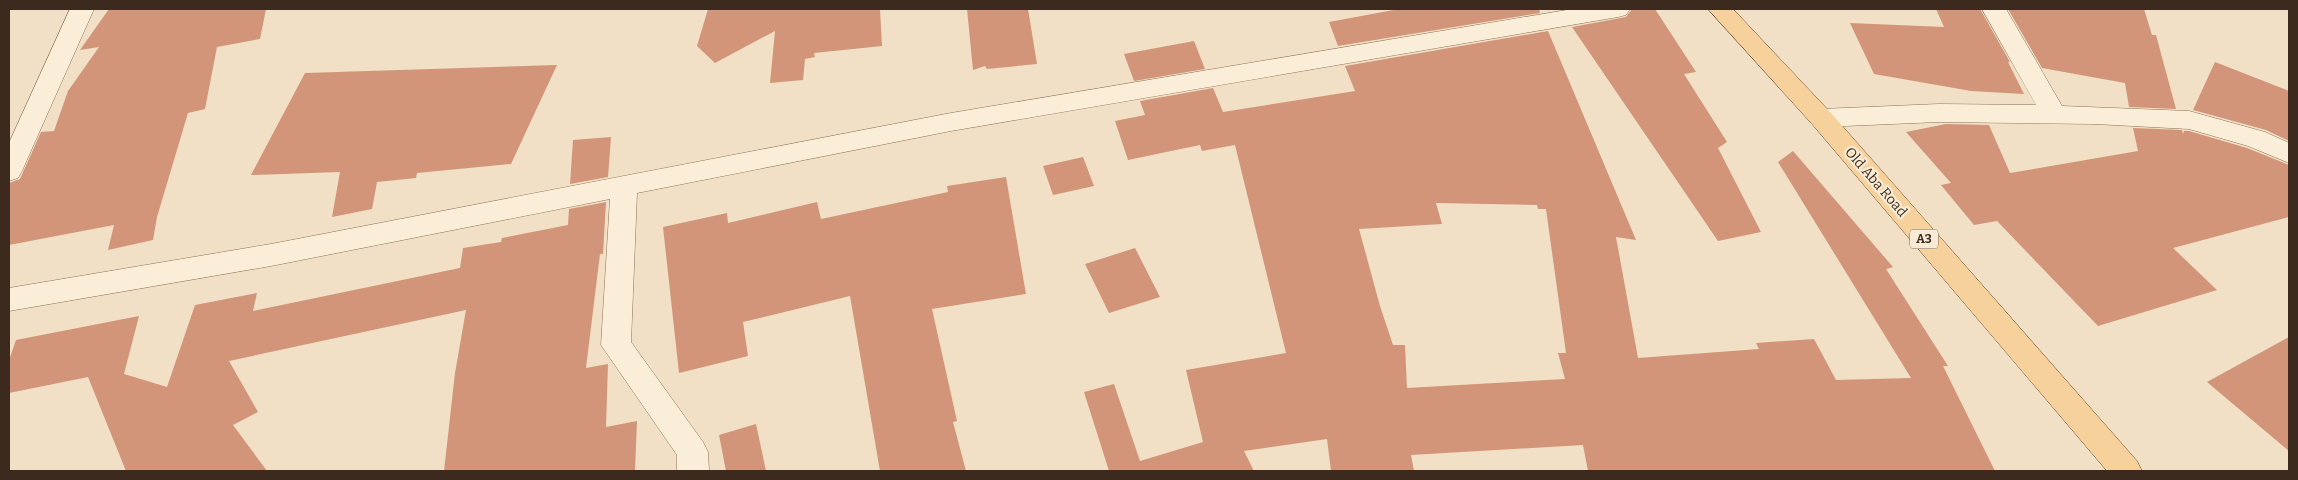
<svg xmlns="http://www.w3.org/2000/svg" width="2298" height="480" font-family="Bitter,serif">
<rect width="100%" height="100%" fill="#f1e0c5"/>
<path fill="#d29579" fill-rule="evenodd" d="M109 9H266L260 39 217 47 205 109 188 113 157 217 153 240 108 250 114 225 9 245V183L20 179 41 132 54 131 68 91 99 47 80 50Z
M708 9H880L882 46 814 53 815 57 805 59 803 80 770 83 775 31 715 63 697 46Z
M967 9H1028L1037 64 987 69 985 66 973 70Z
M1399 9H1539L1540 13 1338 46 1329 22Z
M1632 9H1655L1696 72 1684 74 1727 142 1718 148 1761 232 1718 241 1572 27 1626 17Z
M1936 9H1980L2010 62H2008L2024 94 1971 91 1874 74 1850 23 1944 27Z
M2008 9H2144L2152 35H2156L2176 109 2129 107 2125 83 2042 68Z
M1548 31 1636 240 1616 237 1638 358 1759 349 1756 343 1814 339 1836 380 1911 378 1778 162 1793 151 1893 267 1886 269 1948 366H1943L1995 471H1588L1583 445 1411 455 1414 471H1331L1327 439 1244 451 1254 471H1109L1084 392 1114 384 1140 461 1203 442 1186 370 1286 353 1235 145 1202 151 1200 145 1128 160 1115 121 1145 115 1140 101 1213 88 1223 112 1355 91 1345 66ZM1436 203 1537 205 1538 209H1546L1566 353H1558L1565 379 1407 388 1405 345H1393L1380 306 1359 229 1442 224Z
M1194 41 1205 69 1134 81 1124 54Z
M2215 62 2289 91V141L2266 130 2193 110Z
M557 65 511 164 417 173 416 178 377 182 372 209 332 217 340 172 251 175 305 73Z
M1946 124 1989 125 2010 173 2138 151 2133 128 2182 130 2183 134 2184 131H2189L2247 148 2289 165V217L2173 248 2217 290 2098 326 1997 221 1974 225 1941 185 1951 183 1906 132Z
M611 137 608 177 570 184 573 140Z
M1083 157 1094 186 1053 195 1043 166Z
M1006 177 1026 294 932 309 957 421 953 422 966 471H880L850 296 743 322 748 356 679 373 663 227 727 213 728 223 817 202 821 219 948 192 947 186Z
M606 202 603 254H600L586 368 608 364 606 427 637 421 635 471H444L455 373 466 310 229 361 258 412 233 425 267 471H126L88 377 9 393V360L16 340 139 316 124 374 167 387 195 305 257 293 253 311 460 268 463 248 501 242 502 238 568 225 569 209Z
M1135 248 1160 297 1109 313 1085 264Z
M2289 337V451L2207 382Z
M756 424 766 471H726L719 435Z"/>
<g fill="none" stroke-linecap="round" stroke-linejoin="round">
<g stroke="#8e715a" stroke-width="1">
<path id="minor" d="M70 9H94L22 171 18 178 9 181V143Z
M1573 9H1630L1626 15 1618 17 951 131 637 193 631 342 703 442 708 452 709 471H677V455L601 345 610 199 271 266 9 311V288L271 244 951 113Z
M1982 9H2006L2062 106 2189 111 2265 132 2289 143V163L2248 146 2189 129 2095 124 1939 122 1821 127 1812 124 1808 118 1812 112 1821 109 1939 104 2036 105Z"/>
</g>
<g stroke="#5c3f2e" stroke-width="1">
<path id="primary" d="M1708 9H1733L1830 112 2137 461 2142 471H2107L1812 124Z"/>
</g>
<use href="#minor" fill="#fbeed9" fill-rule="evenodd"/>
<use href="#primary" fill="#f6d19b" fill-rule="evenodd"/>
</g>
<g text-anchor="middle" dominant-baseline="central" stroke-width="4.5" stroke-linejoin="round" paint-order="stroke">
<rect fill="#f8ebd5" stroke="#756455" stroke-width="1" x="1910" y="229.5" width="28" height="19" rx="4"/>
<g font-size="12" font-weight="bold" fill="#3d2a1e">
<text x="1924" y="239">A3</text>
</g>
<g font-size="14" fill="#3d2a1e" stroke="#f8ebd5">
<text transform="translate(1876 182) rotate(49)">Old Aba Road</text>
</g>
</g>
<rect width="2298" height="480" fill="none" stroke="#3d2a1e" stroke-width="20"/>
</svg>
